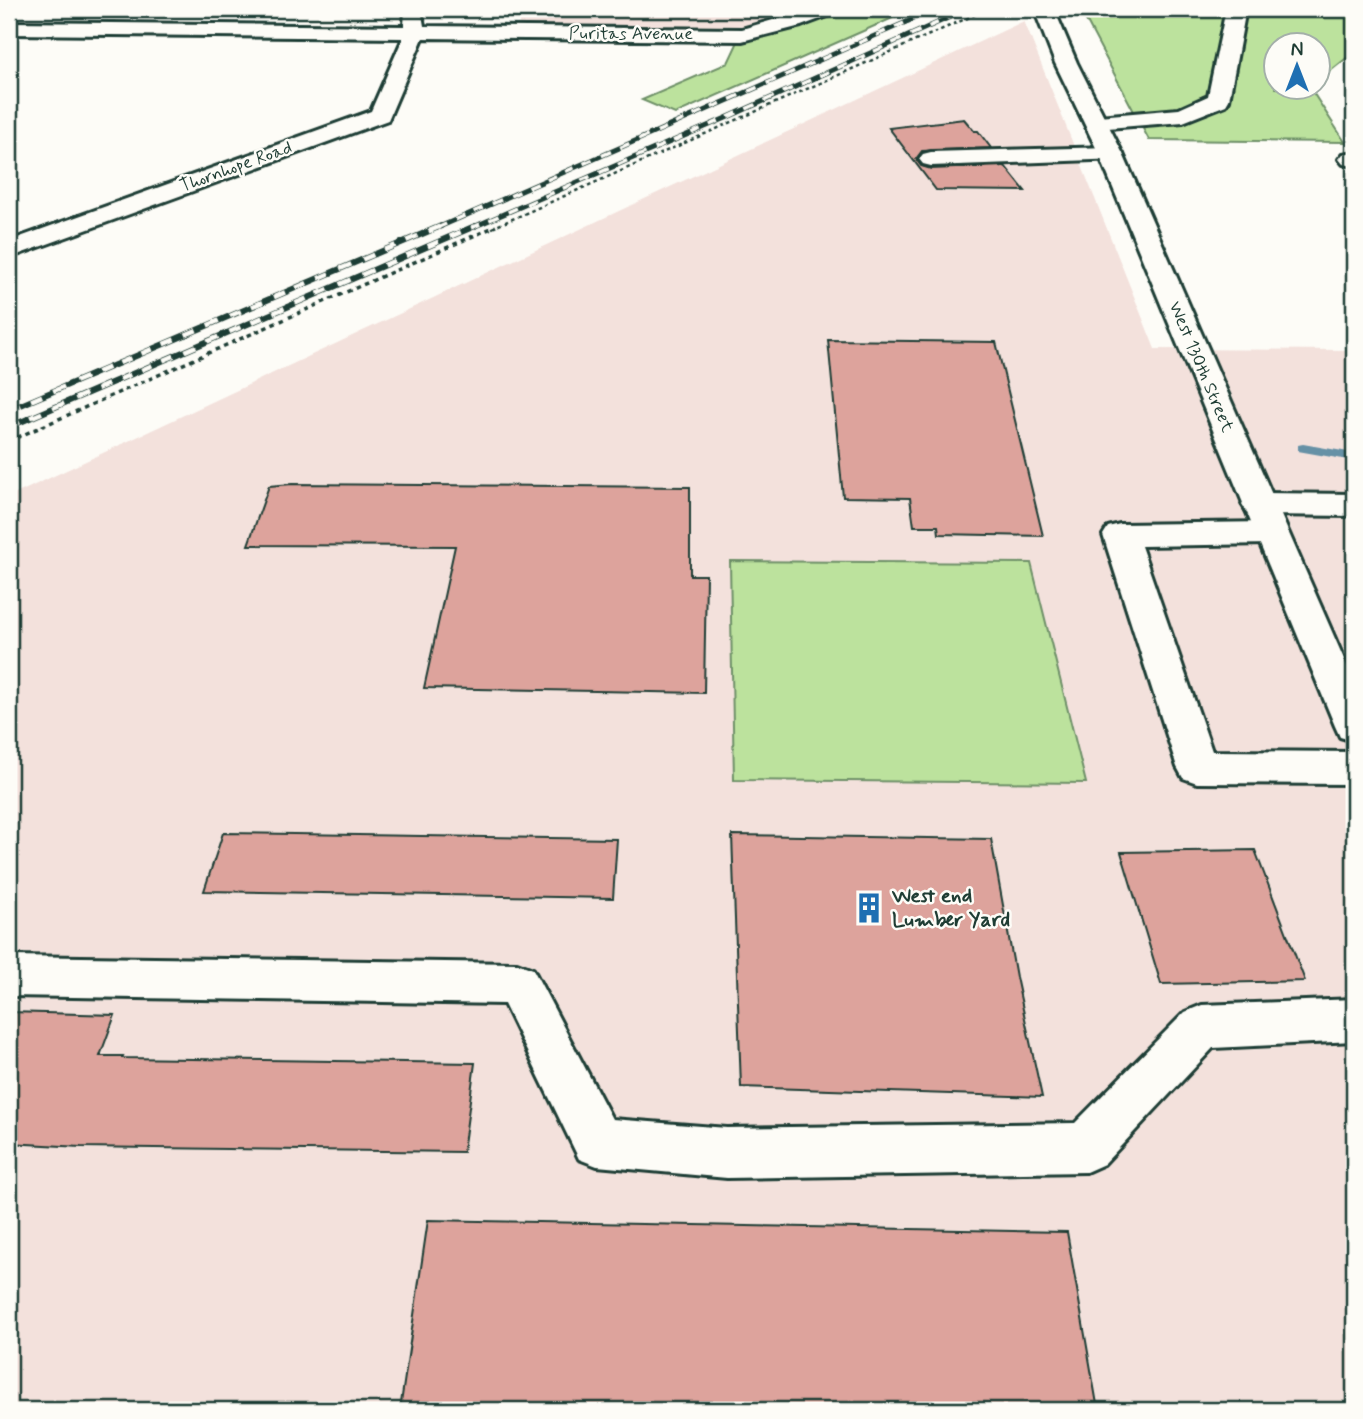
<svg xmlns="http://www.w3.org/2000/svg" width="1363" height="1419" font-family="Mynerve,sans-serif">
<rect width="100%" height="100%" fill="#fdfcf7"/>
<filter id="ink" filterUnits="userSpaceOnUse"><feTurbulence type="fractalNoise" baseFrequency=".0143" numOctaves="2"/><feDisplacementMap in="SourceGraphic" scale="14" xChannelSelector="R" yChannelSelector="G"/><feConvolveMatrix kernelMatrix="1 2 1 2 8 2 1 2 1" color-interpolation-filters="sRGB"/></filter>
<g filter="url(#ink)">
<path fill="#f3e1dc" d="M523 9H809L743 31 517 29Z
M1024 21 1155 349 1354 350V1410H9V497Z"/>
<path fill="#bce29d" stroke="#6e9068" stroke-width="2" d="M809 9H913L675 114 642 100 728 63 743 31Z
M1080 9H1354V52L1318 81V46H1276V88H1310L1345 142 1149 140Z
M730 561 1031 563 1086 783 734 780Z"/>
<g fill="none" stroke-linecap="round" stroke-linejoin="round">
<path fill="#6691a6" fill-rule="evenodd" d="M1303 444 1354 453V461L1298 451V445Z"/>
</g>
<path fill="#dda39c" stroke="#1f3d34" stroke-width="2" d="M964 119 974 131H978L991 148 922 151 916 159 921 166 931 169 1005 166 1025 191 936 190 889 128Z
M828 340 996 342 1043 536 939 534 938 526H914L910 498 843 497Z
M292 484 690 487V575H706L704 693 424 688 455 546 248 545 269 486Z
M223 833 617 839 613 898 204 891Z
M732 835 991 839 1016 977 1042 1097 741 1087Z
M1255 850 1305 981 1161 984 1121 852Z
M9 1012 115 1015 100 1056H123L122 1058 475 1063 463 1152 81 1147 9 1143Z
M428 1220 1067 1232 1098 1410H400Z"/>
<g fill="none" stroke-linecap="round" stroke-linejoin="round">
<g stroke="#1f3d34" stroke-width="6">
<path id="minor" d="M405 9H421L424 26 742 29 811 9H839L836 13 801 26 742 41 423 38 388 120 9 258V241L371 111 403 38 9 34V22L404 26Z
M1226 9H1246L1229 100 1226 105 1183 122 1095 129 1087 127 1084 122 1087 117 1179 109 1208 96Z
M1111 147 1119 149 1123 154 1119 159 931 166 923 164 919 159 923 154 931 152Z
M1354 152V166L1343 164 1339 159 1343 154Z
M1259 493 1354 494V516L1259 515 1247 512 1242 504 1247 496Z
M1271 522 1283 525 1288 533 1283 541 1271 544 1141 546 1212 751 1354 752V784L1197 783 1183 778 1177 767 1103 535 1108 527 1120 524Z
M9 956 517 963 533 969 612 1119 727 1128 1075 1123 1185 1012 1202 1005 1354 999V1041L1213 1048 1104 1164 1086 1172 727 1178 597 1166 579 1159 504 1004 9 996Z"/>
</g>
<g stroke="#1f3d34" stroke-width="6">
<path id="major" d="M1034 9H1054L1077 63 1123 154 1354 682V741L1340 737 1335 726 1099 154 1055 63Z"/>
</g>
<path stroke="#1f3d34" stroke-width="2.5" stroke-dasharray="3.5 3.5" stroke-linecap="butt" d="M492 228 988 9"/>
<path stroke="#1f3d34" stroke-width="3.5" stroke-dasharray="4.5 4.5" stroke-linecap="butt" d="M9 441 496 226"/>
<use href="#minor" fill="#fdfcf7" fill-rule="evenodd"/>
<use href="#major" fill="#fdfcf7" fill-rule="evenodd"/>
<g stroke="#1f3d34" stroke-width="5">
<path id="rail-far1" d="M437 228 936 9
M471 228 726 118 968 9"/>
</g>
<g stroke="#1f3d34" stroke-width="6">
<path id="rail" d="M9 410 441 226
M9 427 475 226"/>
</g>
<use href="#rail-far1" stroke="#fdfcf7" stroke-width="3.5" stroke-dasharray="10" stroke-linecap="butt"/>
<use href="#rail" stroke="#fdfcf7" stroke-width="4.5" stroke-dasharray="12" stroke-linecap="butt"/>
</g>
</g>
<defs>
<g id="building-bare" transform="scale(2.415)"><path d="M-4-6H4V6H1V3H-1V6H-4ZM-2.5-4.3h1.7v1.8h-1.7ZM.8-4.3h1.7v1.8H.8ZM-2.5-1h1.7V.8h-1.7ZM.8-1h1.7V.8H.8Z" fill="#1f6fb2" stroke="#fdfcf7" stroke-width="2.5" paint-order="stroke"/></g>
</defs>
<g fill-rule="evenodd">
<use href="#building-bare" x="869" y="908"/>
</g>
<g text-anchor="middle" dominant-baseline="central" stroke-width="5" stroke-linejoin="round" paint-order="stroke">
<g font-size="18" fill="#1f3d34" stroke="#fdfcf7">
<text x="631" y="34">Puritas Avenue</text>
<text transform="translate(236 167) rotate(-20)">Thornhope Road</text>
<text transform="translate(1201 367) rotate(67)">West 130th Street</text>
</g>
<g font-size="21" font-weight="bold" fill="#1f3d34" stroke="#fdfcf7" text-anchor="start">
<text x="892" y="896">West end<tspan x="892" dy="24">Lumber Yard</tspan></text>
</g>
</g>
<rect width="1363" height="1419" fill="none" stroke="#fdfcf7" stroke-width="35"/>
<rect x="18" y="18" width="1328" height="1384" fill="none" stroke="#1f3d34" stroke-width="2.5" filter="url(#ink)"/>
<g transform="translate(1297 66)"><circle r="33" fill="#fdfcf7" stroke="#a4b0a9" stroke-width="2"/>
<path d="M0-5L12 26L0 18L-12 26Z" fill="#1f6fb2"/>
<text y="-10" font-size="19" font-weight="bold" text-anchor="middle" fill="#1f3d34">N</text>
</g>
</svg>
